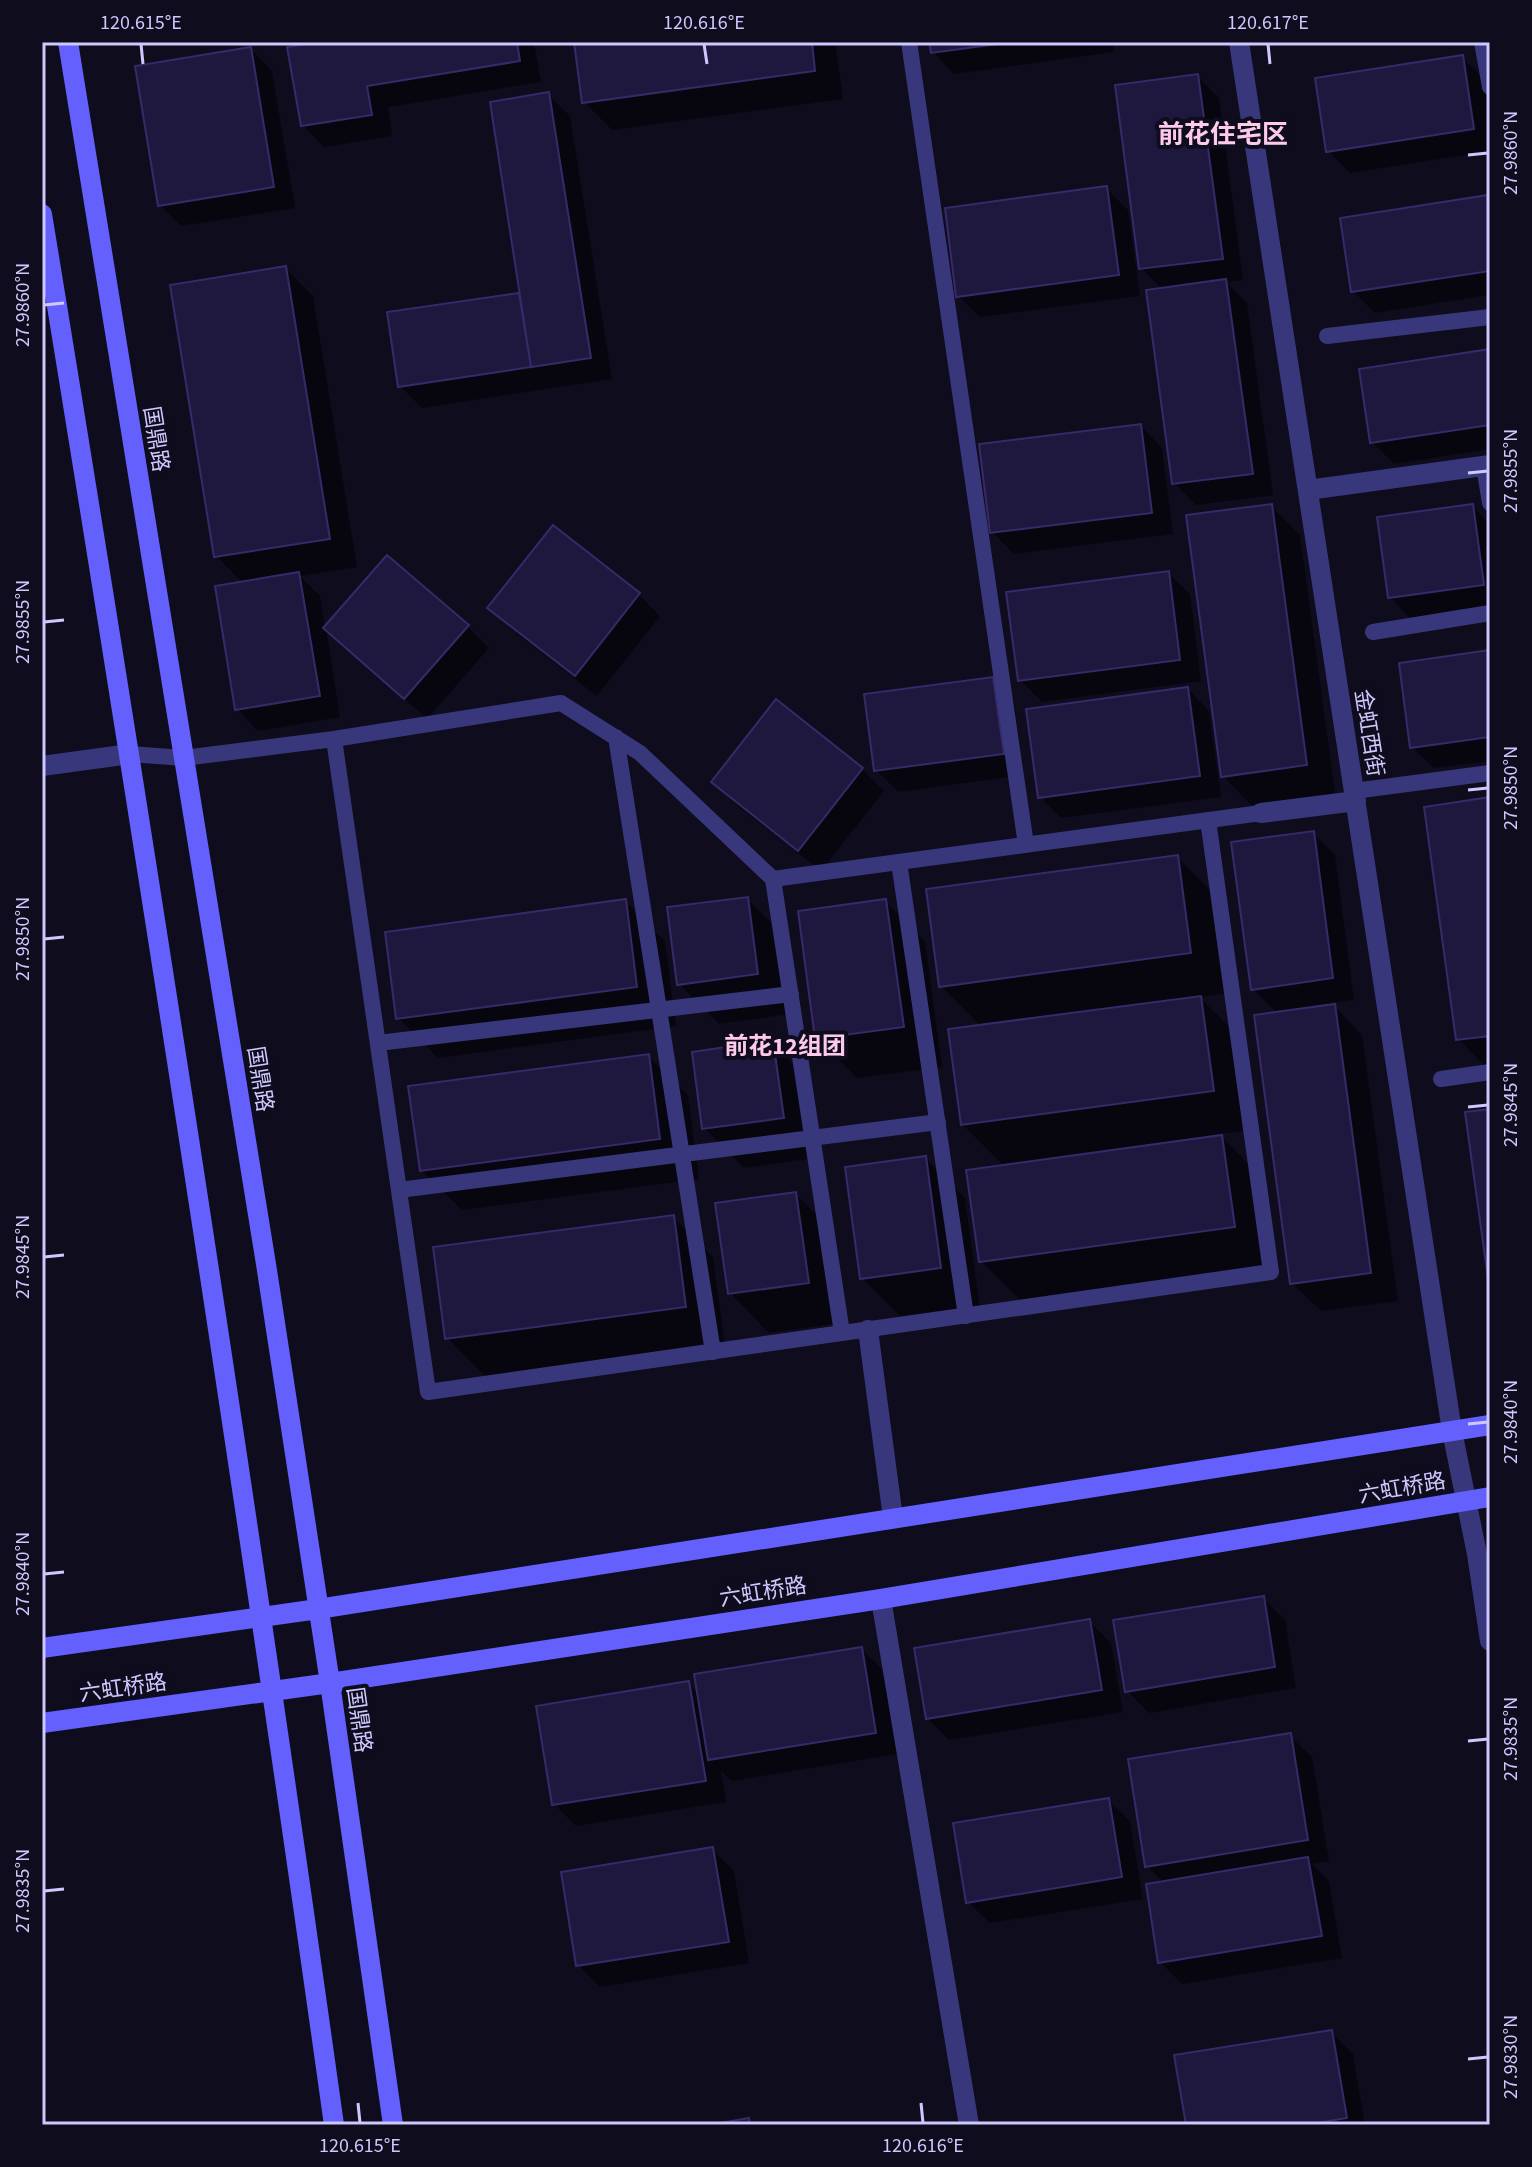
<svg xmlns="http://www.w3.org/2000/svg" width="1532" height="2167" font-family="'Source Sans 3','Noto Sans SC',sans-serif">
<rect width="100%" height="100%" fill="#0e0c1d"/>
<path fill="#0007" d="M333 42H534L541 82 388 107 392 136 324 147 303 125Z
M576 42H835L843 99 612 130 584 102Z
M931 42H1113L1114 52 954 74 933 52Z
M251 49 272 71 295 208 181 226 160 205Z
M1462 57 1484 79 1490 122V151L1350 173 1328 151Z
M1197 76 1219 98 1243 280 1226 282 1247 303 1273 495 1196 505 1174 483 1163 290 1141 268Z
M548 94 570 116 612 379 422 408 400 386 389 314 522 294Z
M1106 188 1128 210 1140 296 980 317 958 296Z
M1487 197 1490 200V295L1375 313 1353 291Z
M285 268 313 296 357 567 300 576 320 596 325 628 467 626 489 648 427 719 326 628 340 717 258 731 237 709 243 583 216 556Z
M1490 351V449L1394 464 1372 442Z
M1141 426 1162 448 1173 534 1014 554 992 532Z
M1271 506 1300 535 1335 793 1251 805 1223 776Z
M1472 506 1490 524V608L1411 619 1390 597Z
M1168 573 1190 594 1201 681 1042 702 1020 680Z
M639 595 660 616 597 696 511 629 490 608Z
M1490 652V761L1434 768 1412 747Z
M993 679 1014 700 1024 775 898 792 876 770Z
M1188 689 1209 711 1221 797 1061 818 1040 797Z
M862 769 884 791 821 871 735 804 714 782Z
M1490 799V1067L1487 1068 1458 1039Z
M1313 833 1335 855 1354 1000 1315 1005 1316 1009 1334 1006 1362 1035 1398 1301 1321 1311 1292 1283 1278 1014 1253 989Z
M1177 857 1217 897 1230 993 1199 997 1240 1037 1252 1130 1219 1134 1261 1177 1274 1267 1021 1301 981 1261 1005 1167 962 1124 982 1027 941 986Z
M747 899 787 938 797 1013 719 1024 679 984Z
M625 901 665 941 676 1026 438 1058 398 1018Z
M885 901 925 941 942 1067 857 1078 817 1038Z
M772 1043 812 1082 822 1157 744 1168 704 1128Z
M648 1056 688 1095 699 1179 462 1210 422 1171Z
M925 1158 965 1198 980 1308 902 1318 862 1278Z
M796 1194 835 1234 847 1322 769 1333 730 1293Z
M673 1217 713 1257 725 1346 487 1378 447 1338Z
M1263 1598 1285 1620 1296 1688 1149 1713 1127 1691Z
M1090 1622 1111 1643 1123 1712 949 1740 927 1718Z
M861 1649 883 1670 897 1754 732 1781 721 1771 726 1802 576 1826 554 1804 688 1683 699 1694Z
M1290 1736 1312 1757 1329 1861 1312 1864 1329 1881 1342 1958 1182 1984 1160 1962 1164 1883 1147 1866Z
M1108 1800 1130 1821 1143 1899 990 1923 968 1902Z
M712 1849 734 1871 749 1963 600 1987 578 1965Z
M1331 2032 1353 2054 1365 2125H1188Z"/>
<path fill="#1f183e" stroke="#362a69" stroke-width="2" d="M320 42H517L520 61 367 86 372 115 301 126 287 47Z
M574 42H812L815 71 582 103Z
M929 42H1013L931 53Z
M251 47 274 187 158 206 135 66Z
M1463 55 1474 129 1326 152 1315 78Z
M1198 74 1223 259 1139 269 1115 85Z
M549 92 591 358 531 367 490 102Z
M1107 186 1119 275 956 297 945 208Z
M1488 195 1490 271 1351 292 1340 218Z
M286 266 330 539 214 557 170 285Z
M1226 279 1253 474 1172 484 1146 290Z
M519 293 531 367 398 387 387 312Z
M1490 349V425L1370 443 1359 369Z
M1141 424 1152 513 990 533 979 444Z
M1272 504 1307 765 1221 777 1186 515Z
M1473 504 1484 585 1388 598 1377 517Z
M553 525 640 593 575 676 487 608Z
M387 555 469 625 404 699 323 628Z
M1169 571 1180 660 1018 681 1006 592Z
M299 572 320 696 235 710 215 586Z
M1490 650V737L1410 748 1399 663Z
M993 677 1004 754 874 771 864 694Z
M1188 687 1200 776 1038 798 1026 709Z
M776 699 863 768 798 851 711 782Z
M1490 797V1036L1456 1040 1424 807Z
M1314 831 1333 978 1251 990 1231 842Z
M1178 855 1191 953 939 987 926 889Z
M748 897 758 974 677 985 667 907Z
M626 899 637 987 396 1019 385 932Z
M886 899 904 1027 815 1039 798 911Z
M1201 996 1214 1091 961 1125 948 1029Z
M1335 1004 1371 1273 1290 1284 1254 1015Z
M773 1040 784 1118 702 1129 692 1052Z
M649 1054 660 1139 420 1171 408 1086Z
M1490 1109V1293L1465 1112Z
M1222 1135 1235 1227 979 1262 966 1170Z
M926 1156 941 1268 860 1279 845 1167Z
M796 1192 809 1283 728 1294 715 1203Z
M674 1215 686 1307 445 1339 433 1247Z
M1264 1596 1275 1667 1125 1692 1113 1620Z
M1090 1619 1102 1690 926 1719 914 1648Z
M862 1647 876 1733 708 1760 694 1674Z
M689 1681 706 1781 552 1805 536 1706Z
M1291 1733 1308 1840 1145 1867 1128 1759Z
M1109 1798 1122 1877 966 1903 953 1823Z
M713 1847 729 1942 576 1966 561 1872Z
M1308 1857 1322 1936 1158 1963 1146 1884Z
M1332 2030 1347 2118 1305 2125H1186L1174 2055Z
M749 2118 750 2125H709Z"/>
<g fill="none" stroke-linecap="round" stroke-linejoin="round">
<path stroke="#39377c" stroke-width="16" d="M909 42 1026 845
M1482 42 1490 87
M1327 336 1490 317
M1484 466 1490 503
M1373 632 1490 613
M616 737 713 1352
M334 739 428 1392 1271 1272 1208 820
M130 754 184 758 334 739 561 703 640 753 773 879 1261 813
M1354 791 1490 773
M899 862 966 1316
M773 879 842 1333
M378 1043 791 994
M1441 1079 1490 1072
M399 1190 938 1122"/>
<path stroke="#39377c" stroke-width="20" d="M1239 42 1452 1431 1477 1554 1490 1641
M1308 490 1490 465
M42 766 130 754
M1261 813 1356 801
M868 1330 893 1518
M881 1599 969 2125"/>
<path stroke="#6360fd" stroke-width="20" d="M68 42 266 1264 330 1683 393 2125
M42 214C146 850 245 1487 334 2125
M42 1648 318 1609 1490 1425
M42 1723 330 1683 881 1599 1490 1497"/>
</g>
<path fill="none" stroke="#cec8fe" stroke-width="3" d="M141 44 143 64M704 44 707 64M1268 44 1270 64M1468 155 1488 153M44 305 64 303M1468 473 1488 471M44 622 64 620M1468 790 1488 788M44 939 64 937M1468 1107 1488 1105M44 1257 64 1255M1468 1424 1488 1422M44 1574 64 1572M1468 1741 1488 1739M44 1891 64 1889M1468 2059 1488 2057M358 2103 360 2123M921 2103 923 2123"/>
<g text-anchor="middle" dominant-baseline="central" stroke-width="8" stroke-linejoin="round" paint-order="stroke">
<g font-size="22" fill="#cec8fe" stroke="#0e0c1d">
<text transform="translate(156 439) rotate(81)">国鼎路</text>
<text transform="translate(1369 733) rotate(81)">金虹西街</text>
<text transform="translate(260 1079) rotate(81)">国鼎路</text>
<text transform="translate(1402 1488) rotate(-10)">六虹桥路</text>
<text transform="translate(763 1592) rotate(-9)">六虹桥路</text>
<text transform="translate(123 1688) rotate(-8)">六虹桥路</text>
<text transform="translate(359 1720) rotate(82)">国鼎路</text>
</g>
<g font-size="24" font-weight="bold" fill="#fecaec" stroke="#0e0c1d">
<text x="785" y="1046">前花12组团</text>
</g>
<g font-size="26" font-weight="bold" fill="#fecaec" stroke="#0e0c1d">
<text x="1223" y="134">前花住宅区</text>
</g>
</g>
<rect width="1532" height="2167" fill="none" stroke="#0e0c1d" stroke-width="88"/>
<rect x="44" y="44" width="1444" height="2079" fill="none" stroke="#cec8fe" stroke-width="3"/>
<g font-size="20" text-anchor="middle" fill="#cec8fe">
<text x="141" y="29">120.615°E</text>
<text x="704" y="29">120.616°E</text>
<text x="1268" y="29">120.617°E</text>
<text transform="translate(1510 153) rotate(-90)" y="7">27.9860°N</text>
<text transform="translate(22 305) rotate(-90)" y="7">27.9860°N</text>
<text transform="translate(1510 471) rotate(-90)" y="7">27.9855°N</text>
<text transform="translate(22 622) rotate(-90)" y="7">27.9855°N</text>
<text transform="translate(1510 788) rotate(-90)" y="7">27.9850°N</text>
<text transform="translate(22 939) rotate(-90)" y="7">27.9850°N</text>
<text transform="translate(1510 1105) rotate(-90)" y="7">27.9845°N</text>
<text transform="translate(22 1257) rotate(-90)" y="7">27.9845°N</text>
<text transform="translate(1510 1422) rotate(-90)" y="7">27.9840°N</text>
<text transform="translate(22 1574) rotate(-90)" y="7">27.9840°N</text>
<text transform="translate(1510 1739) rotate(-90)" y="7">27.9835°N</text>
<text transform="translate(22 1891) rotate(-90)" y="7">27.9835°N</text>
<text transform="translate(1510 2057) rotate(-90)" y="7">27.9830°N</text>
<text x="360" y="2152">120.615°E</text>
<text x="923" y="2152">120.616°E</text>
</g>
</svg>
